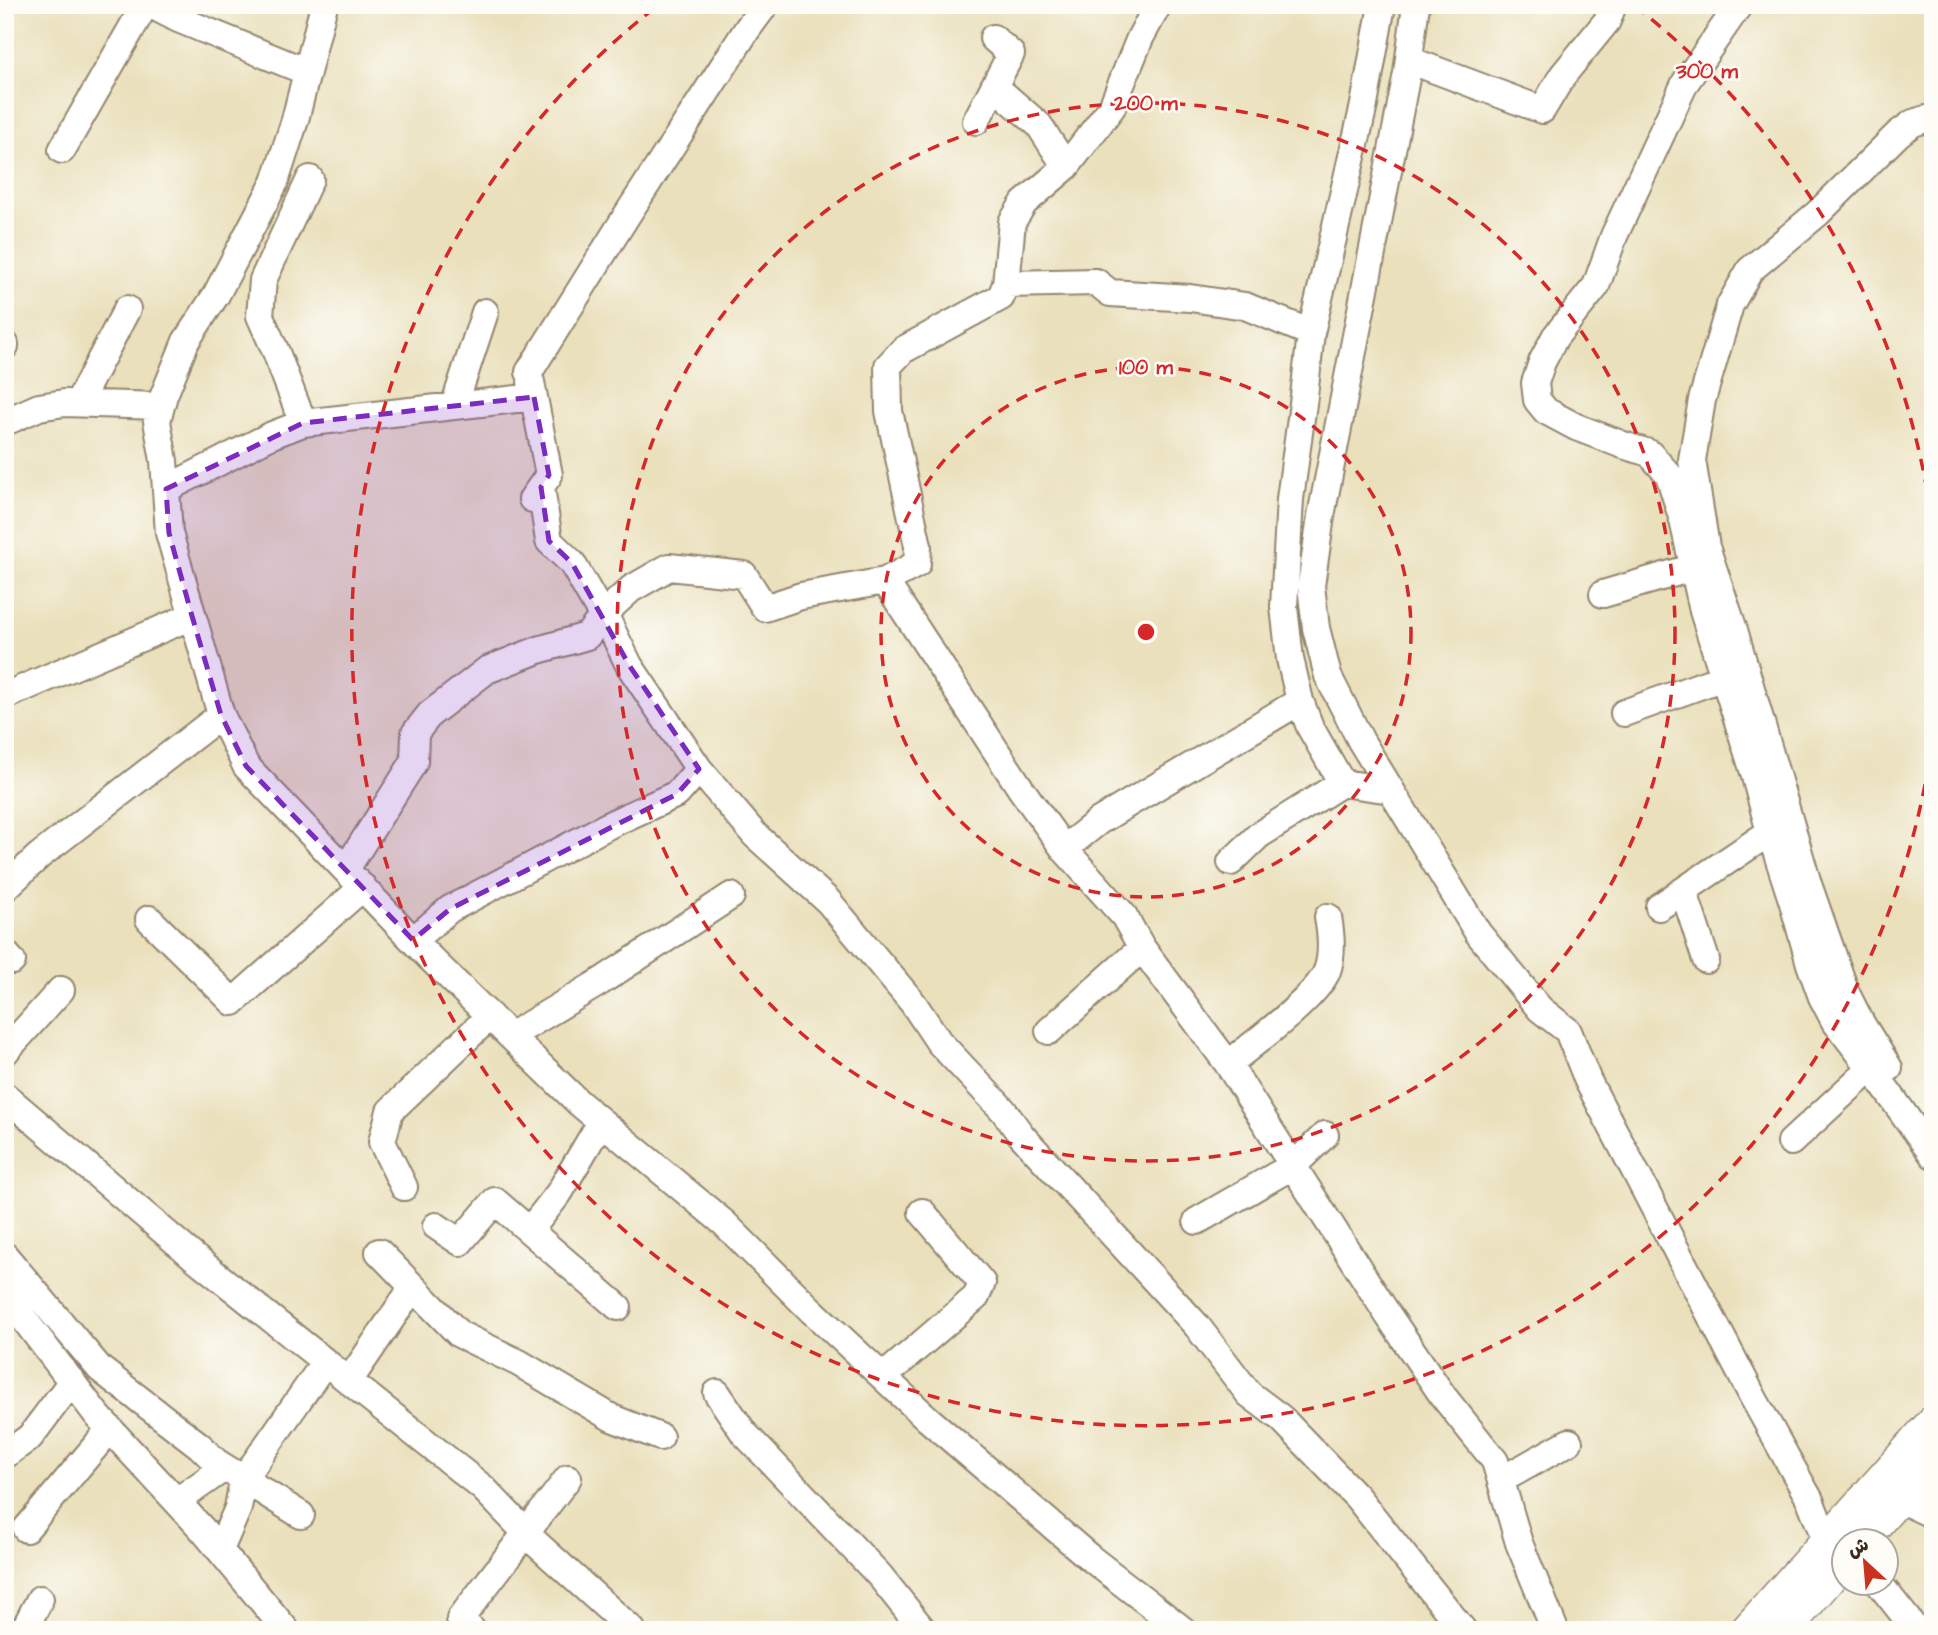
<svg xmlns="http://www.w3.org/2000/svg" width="1938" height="1635" font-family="'Architects Daughter','Playpen Sans Arabic',sans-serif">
<rect width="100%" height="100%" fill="#fdfcf7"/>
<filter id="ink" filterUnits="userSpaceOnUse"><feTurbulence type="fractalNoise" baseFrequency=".0143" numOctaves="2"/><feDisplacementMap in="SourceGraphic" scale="14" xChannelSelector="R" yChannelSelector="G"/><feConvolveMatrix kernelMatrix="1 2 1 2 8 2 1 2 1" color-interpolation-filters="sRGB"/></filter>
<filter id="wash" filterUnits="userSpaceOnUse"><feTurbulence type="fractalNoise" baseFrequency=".00686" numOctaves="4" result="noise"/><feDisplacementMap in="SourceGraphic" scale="28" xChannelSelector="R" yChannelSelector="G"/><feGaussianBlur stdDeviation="1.57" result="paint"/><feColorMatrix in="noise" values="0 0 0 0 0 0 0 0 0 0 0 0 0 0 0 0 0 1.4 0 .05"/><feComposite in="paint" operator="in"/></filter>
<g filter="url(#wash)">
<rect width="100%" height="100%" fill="#eae0bc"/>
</g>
<g filter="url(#ink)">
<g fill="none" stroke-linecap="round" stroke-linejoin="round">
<g stroke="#92856d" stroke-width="30">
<path id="minor" d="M151 5 178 19 307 72
M324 5 295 120 275 182 216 295 186 341 164 395 157 421 164 461 169 533 221 715 246 766 431 959 579 1103 724 1223 811 1310 928 1419 1089 1557 1183 1630
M1382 5 1364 105 1311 333 1304 396 1290 499 1284 607 1290 659 1300 701 1310 727 1342 783 1391 790
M1416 5 1407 73 1321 516 1311 586 1316 628 1328 676 1361 741 1478 933 1540 1009 1568 1031 1588 1081 1754 1399 1810 1500 1826 1541
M1739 5 1685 83 1614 236 1596 286 1555 337 1542 362 1535 383 1537 400 1546 411 1576 427 1623 445 1649 453 1669 475 1683 520 1703 611 1753 769 1770 832 1793 903 1810 964 1822 997 1834 1020 1871 1068 1933 1155
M1409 60 1542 110 1563 75 1607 21 1613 5
M994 86 1039 125 1066 167
M976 121 1011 54 993 38
M62 150 145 5
M1006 284 1096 282 1110 293 1190 298 1245 306 1311 333
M5 344V346
M529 372 627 215 748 28 765 5
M531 382 549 475 532 499
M78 403 127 309
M454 406 485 312
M5 422 39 407 64 403 161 406
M303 423 276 352 260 316 263 280 310 179
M541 487 549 541 572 563 603 617 609 624 629 665 699 769 755 835 828 901 913 1003 939 1042 1003 1110 1022 1136 1197 1326 1249 1394 1281 1418 1357 1497 1463 1630
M166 489 272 435 303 423 534 397
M885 581 917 564 918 546 889 411 888 366 903 350 1001 297 1006 284 1012 222 1024 203 1066 167 1112 107 1140 38 1158 5
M1603 594 1695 567
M5 696 192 616
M1624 713 1724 677
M1064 849 1099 821 1300 701
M1231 862 1259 835 1342 783
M346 869 414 762 415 733 430 714 487 670 538 650 587 636 609 609 631 589 669 567 744 575 765 608 801 596 885 581 1021 789 1064 849 1124 916 1142 948 1228 1064 1388 1315 1443 1396 1495 1461 1519 1543 1555 1630
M5 888 39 856 221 715
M1684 892 1706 960
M1659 907 1770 832
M149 919 233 1002 363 887
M413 940 450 909 613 823 677 794 699 769
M5 953 12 961
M1049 1031 1142 948
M510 1036 600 982 731 896
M5 1052 61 990
M1228 1064C1252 1045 1317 997 1327 971 1333 955 1331 934 1328 917
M1889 1068 1861 1023 1846 993 1808 884 1734 630 1706 547 1692 460 1702 400 1730 305 1750 270 1818 213 1898 134 1913 123 1926 119 1933 122
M5 1096 194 1257 483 1488 538 1545 632 1630
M1791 1142 1871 1068
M404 1187 382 1142 390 1111 490 1016
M1197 1221 1294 1165 1325 1135
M436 1226 460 1242 495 1201 618 1307
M530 1230 559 1193 601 1122
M379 1252 459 1334 519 1363 612 1418 660 1437
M5 1256 100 1369 200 1446 216 1462 301 1515
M5 1294 97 1415 203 1530 286 1630
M883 1377 976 1297 982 1283 922 1212
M349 1381 413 1287
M717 1393 744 1433 880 1576 923 1630
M5 1455 30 1437 72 1381
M1501 1480 1569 1442
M1899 1499 1933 1515
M177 1501 224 1468
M26 1529 110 1429
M220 1550 238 1508 243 1480 325 1362
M1878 1582 1916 1630
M24 1630 40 1599
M472 1630 460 1619 568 1478"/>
</g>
<g stroke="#92856d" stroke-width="35">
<path id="major" d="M1862 1540 1933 1460
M1747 1630 1933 1422
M1785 1630 1843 1562"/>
</g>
<use href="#minor" stroke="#fff" stroke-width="26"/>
<use href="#major" stroke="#fff" stroke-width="32"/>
</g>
</g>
<path fill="#7b2cbf" fill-opacity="0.2" stroke="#7b2cbf" stroke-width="5" stroke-dasharray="14 9" stroke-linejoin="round" d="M534 397 549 475 541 487 549 541 572 563 629 665 699 769 677 794 450 909 413 940 246 766 221 715 192 616 169 533 166 489 303 423Z"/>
<g fill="none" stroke="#d62828" stroke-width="3.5" stroke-dasharray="12 9">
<circle cx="1146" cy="632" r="265"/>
<circle cx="1146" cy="632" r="529"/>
<path d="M1932 743A794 794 0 1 1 657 6M1635 6A794 794 0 0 1 1932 521"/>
</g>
<circle cx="1146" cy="632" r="10" fill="#d62828" stroke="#fdfcf7" stroke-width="3.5"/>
<g font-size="21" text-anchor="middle" font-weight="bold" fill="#d62828" stroke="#fdfcf7" stroke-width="5" stroke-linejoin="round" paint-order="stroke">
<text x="1707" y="78">300 m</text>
<text x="1146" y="110">200 m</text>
<text x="1146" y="374">100 m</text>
</g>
<rect width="1938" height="1635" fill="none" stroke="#fdfcf7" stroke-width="28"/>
<g transform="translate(1865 1562) rotate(334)"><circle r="33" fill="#fdfcf7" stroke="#afa8a0" stroke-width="2"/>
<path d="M0-5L12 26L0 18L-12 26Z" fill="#c8321e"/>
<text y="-10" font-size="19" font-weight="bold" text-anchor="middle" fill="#3b2a1e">ش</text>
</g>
</svg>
